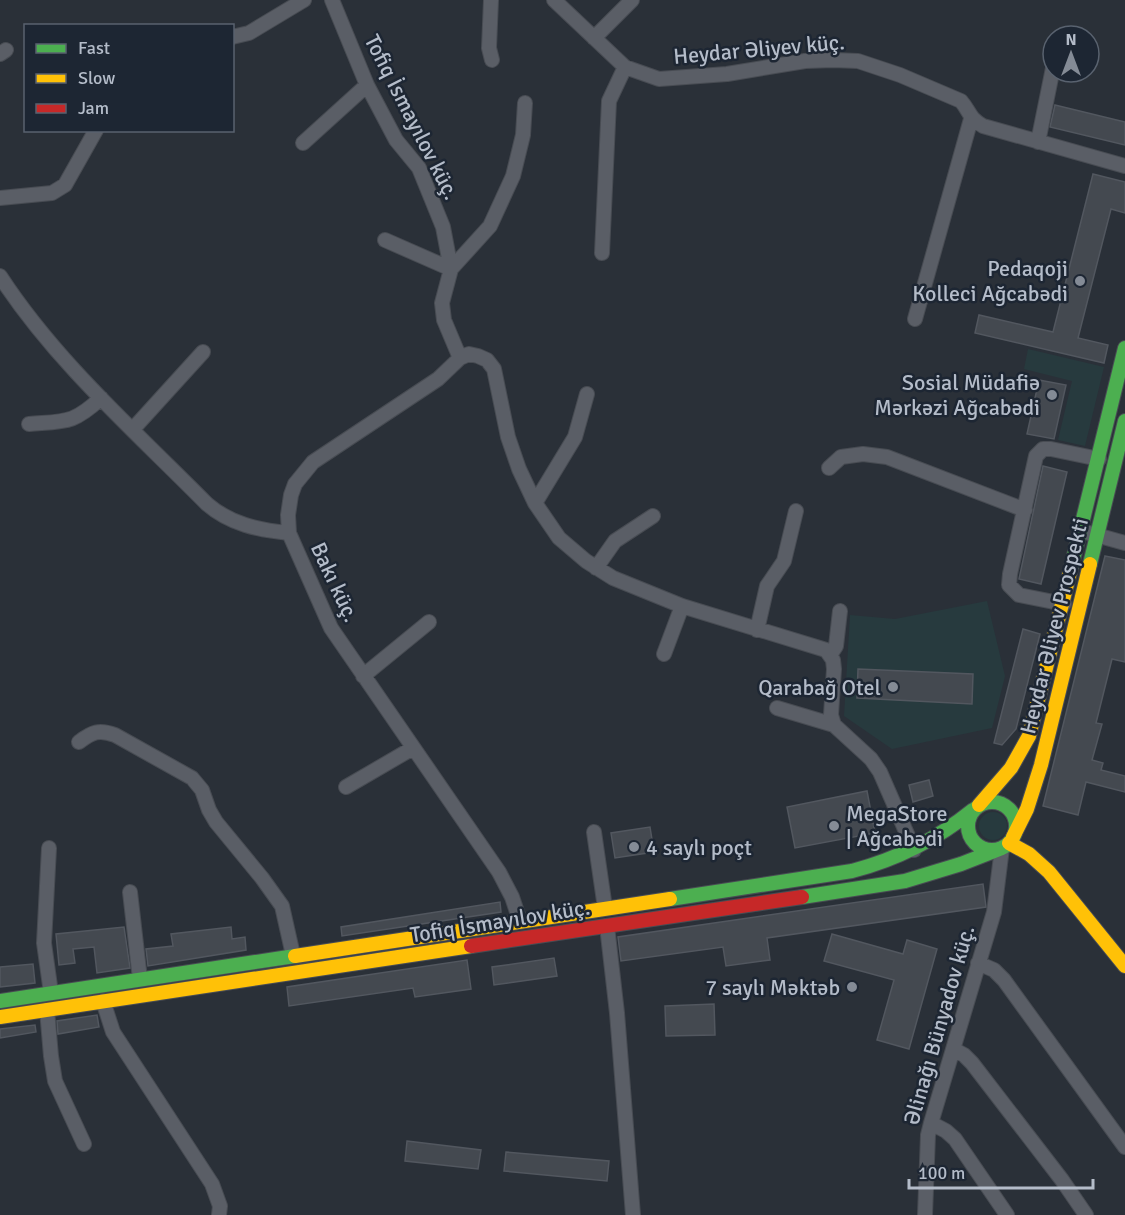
<svg xmlns="http://www.w3.org/2000/svg" width="1125" height="1215" font-family="Signika,sans-serif">
<rect width="100%" height="100%" fill="#2a3038"/>
<path fill="#273a3e" d="M1028 349 1104 367 1085 446 1058 440 1072 381 1024 369Z
M987 601 1005 676 992 728 892 749 844 716 850 615 895 619Z
M979 826a14 14 0 1 1 28 0a14 14 0 1 1-28 0Z"/>
<path fill="#444950" stroke="#52575f" stroke-width="1.5" d="M1055 105 1125 122V145L1050 127Z
M1093 174 1125 182V213L1111 209 1078 338 1108 345 1104 363 975 333 979 315 1053 332Z
M1039 380 1066 385 1054 439 1027 434Z
M1043 466 1067 472 1041 584 1019 579Z
M1105 556 1125 560V662L1112 659 1096 723 1102 724 1092 760 1103 763 1101 770 1125 776V792L1086 782 1078 815 1043 806Z
M1023 629 1040 634 1016 729 1002 745 994 743Z
M858 669 973 674 972 704 857 698Z
M929 780 933 796 913 802 909 785Z
M867 791 875 833 795 848 787 807Z
M650 827 654 852 615 858 611 833Z
M983 884 986 907 767 938 770 960 726 966 723 947 621 961 618 937Z
M500 902 501 912 342 936 341 927Z
M124 927 130 968 97 973 94 947 73 949 75 963 59 965 56 934Z
M231 927 232 939 245 937 246 950 148 966 146 949 173 946 171 934Z
M832 934 903 954 907 940 937 949 909 1049 877 1040 894 980 824 961Z
M554 958 557 976 494 985 492 967Z
M467 960 471 989 415 997 413 988 289 1006 287 987Z
M33 964 35 983 0 987V967Z
M714 1004 715 1035 666 1036 665 1006Z
M97 1015 99 1027 58 1034 57 1021Z
M35 1025 36 1032 0 1038V1029Z
M407 1141 481 1150 478 1169 405 1161Z
M506 1152 609 1161 607 1181 504 1171Z"/>
<g fill="none" stroke-linecap="round" stroke-linejoin="round">
<g stroke="#484c53" stroke-width="16">
<path id="street" d="M332 0 367 85 396 140 419 168 443 227 451 269 442 303 444 320 460 358
M491 0 489 48 492 60
M554 0 625 67 659 79 727 74 805 61 833 60 858 61 900 75 961 101C971 113 968 117 983 126L1125 166
M232 37 249 33 304 0
M594 38 632 0
M0 54 6 50
M1038 142 1053 68
M303 143 367 85
M0 198 52 193 65 185 96 130
M385 240 451 269 490 226 513 176 523 135 525 103
M602 253 609 101 625 67
M0 276C56 362 135 431 207 504 230 524 258 530 289 533L331 628 499 872 512 897 520 921
M915 319 971 119
M29 424C66 421 73 424 101 398
M133 429 203 352
M829 468 841 457 863 454 887 457 1025 510
M535 503 575 437 587 394
M289 533 288 515 291 495 295 484 313 462 438 379 460 358 469 354 478 356 487 360 494 369 508 437 519 469 535 503 559 538 586 561 613 578 682 606 826 650 833 660 834 669 831 715 834 725 871 759 880 772 914 850
M1089 533 1125 543
M596 568 615 541 653 516
M1064 604 1019 595 1009 585 1010 574 1036 456 1043 449H1051L1099 459
M757 630 767 586 784 561 796 511
M664 654 682 606
M830 655 836 646 840 611
M363 676 429 622
M777 708 834 725
M79 742C92 732 99 729 115 735L192 778 202 790 209 810 216 822 262 878 282 906 293 955
M346 787 413 748
M594 832 605 908
M49 848 44 943 51 993
M130 892 140 979
M607 926 617 1013 633 1215
M978 963 994 970 1004 980 1125 1147
M103 1001 113 1032 212 1184 220 1206 219 1215
M47 1010 51 1056 55 1081 84 1144
M953 1049 964 1055 972 1063 1062 1180 1086 1215
M931 1123 946 1131 955 1139 1007 1215
M925 1215 928 1135 931 1123 994 912 1002 848"/>
</g>
<g stroke="#484c53" stroke-width="16">
<path id="fast" d="M1090 564 1125 421
M1070 572 1125 348
M968 826a24 24 0 1 1 48 0a24 24 0 1 1-48 0Z
M802 897 905 881 961 864 1002 848
M670 899 852 871C898 859 936 840 973 810
M0 1001 295 956"/>
</g>
<g stroke="#484c53" stroke-width="16">
<path id="slow" d="M979 805 1011 768 1029 736 1070 572
M1013 837 1027 809 1041 765 1090 564
M1009 843 1029 854 1049 872 1125 966
M295 956 670 899
M0 1017 471 946"/>
</g>
<g stroke="#484c53" stroke-width="16">
<path id="jam" d="M471 946 802 897"/>
</g>
<use href="#street" stroke="#5a5e66" stroke-width="14"/>
<use href="#fast" stroke="#4caf50" stroke-width="14"/>
<use href="#slow" stroke="#ffc107" stroke-width="14"/>
<use href="#jam" stroke="#c62828" stroke-width="14"/>
</g>
<g fill="#848b96" stroke="#1d2633" stroke-width="2">
<circle cx="1080" cy="281" r="6"/>
<circle cx="1052" cy="395" r="6"/>
<circle cx="893" cy="687" r="6"/>
<circle cx="834" cy="826" r="6"/>
<circle cx="634" cy="847" r="6"/>
<circle cx="852" cy="987" r="6"/>
</g>
<g text-anchor="middle" dominant-baseline="central" stroke-width="5" stroke-linejoin="round" paint-order="stroke">
<g font-size="22" fill="#b4bcc9" stroke="#1d2633">
<text transform="translate(759 49) rotate(-5)">Heydar Əliyev küç.</text>
<text transform="translate(412 117) rotate(63)">Tofiq İsmayılov küç.</text>
<text transform="translate(335 582) rotate(65)">Bakı küç.</text>
<text transform="translate(1054 626) rotate(-76)">Heydar Əliyev Prospekti</text>
<text transform="translate(500 921) rotate(-9)">Tofiq İsmayılov küç.</text>
<text transform="translate(939 1025) rotate(-74)">Əlinağı Bünyadov küç.</text>
</g>
<g font-size="22" fill="#b4bcc9" stroke="#1d2633" text-anchor="end">
<text x="1068" y="268">Pedaqoji<tspan x="1068" dy="25">Kolleci Ağcabədi</tspan></text>
<text x="1040" y="382">Sosial Müdafiə<tspan x="1040" dy="25">Mərkəzi Ağcabədi</tspan></text>
<text x="881" y="687">Qarabağ Otel</text>
<text x="846" y="813" text-anchor="start">MegaStore<tspan x="846" dy="25">| Ağcabədi</tspan></text>
<text x="646" y="847" text-anchor="start">4 saylı poçt</text>
<text x="840" y="987">7 saylı Məktəb</text>
</g>
</g>
<rect x="24" y="24" width="210" height="108" fill="#1d2633" stroke="#59626f" stroke-width="1.5"/>
<rect x="36" y="44" width="30" height="9" fill="#4caf50" stroke="#59626f" stroke-width="1.5"/>
<text x="78" y="54" font-size="18" fill="#b4bcc9">Fast</text>
<rect x="36" y="74" width="30" height="9" fill="#ffc107" stroke="#59626f" stroke-width="1.5"/>
<text x="78" y="84" font-size="18" fill="#b4bcc9">Slow</text>
<rect x="36" y="104" width="30" height="9" fill="#c62828" stroke="#59626f" stroke-width="1.5"/>
<text x="78" y="114" font-size="18" fill="#b4bcc9">Jam</text>
<g transform="translate(1071 54)"><circle r="28" fill="#1d2633" stroke="#59626f" stroke-width="1.5"/>
<path d="M0-4.5L10 22L0 15L-10 22Z" fill="#848b96"/>
<text y="-9" font-size="16" font-weight="bold" text-anchor="middle" fill="#b4bcc9">N</text>
</g>
<path d="M909 1179v9h184v-9" fill="none" stroke="#b4bcc9" stroke-width="3"/>
<text x="918" y="1179" font-size="18" fill="#b4bcc9" stroke="#1d2633" stroke-width="4.5" paint-order="stroke">100 m</text>
</svg>
